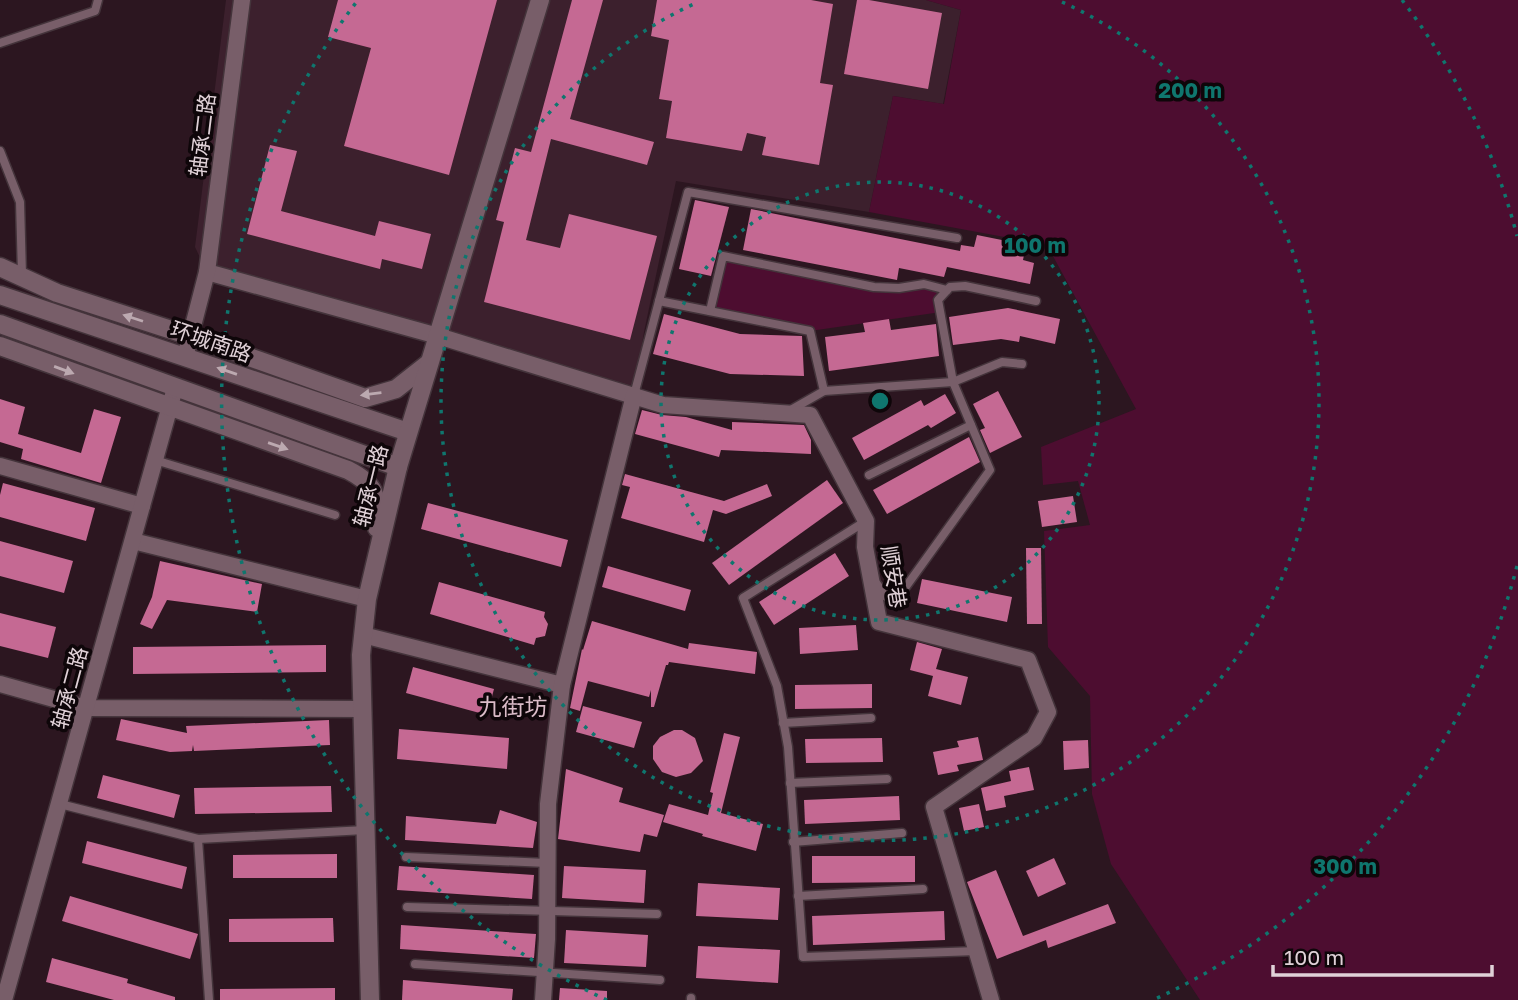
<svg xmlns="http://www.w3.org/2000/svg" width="1518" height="1000" font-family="'Golos Text','Noto Sans SC',sans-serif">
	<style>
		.built { fill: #3c202d }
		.green { fill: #4d0d30 }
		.building { fill: #c56993 }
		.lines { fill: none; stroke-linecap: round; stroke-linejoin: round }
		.service-casing { stroke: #44343b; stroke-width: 11 }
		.minor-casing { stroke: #44343b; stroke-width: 19 }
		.tertiary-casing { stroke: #44343b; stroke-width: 21 }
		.service { stroke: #785e69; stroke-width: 8 }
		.minor { stroke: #785e69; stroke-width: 16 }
		.tertiary { stroke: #785e69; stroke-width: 18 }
		.oneway { fill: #bca9b0 }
		.ring { fill: none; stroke: #0f766e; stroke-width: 3.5; stroke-dasharray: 3.5 7 }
		.labels { text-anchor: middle; stroke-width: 7; stroke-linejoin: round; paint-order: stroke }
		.street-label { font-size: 21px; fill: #e0d1d7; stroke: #0e0609 }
		.neighbourhood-label { font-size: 23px; fill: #dbbcc8; stroke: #0e0609 }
		.centre { fill: #0f766e; stroke: #0e0609; stroke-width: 3.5 }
		.ring-label { font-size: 21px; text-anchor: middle; font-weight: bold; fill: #0f766e; stroke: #0e0609; stroke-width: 7; stroke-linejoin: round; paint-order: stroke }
	</style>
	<rect width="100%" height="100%" fill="#2c1620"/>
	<path class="built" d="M226,0H926L961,10L943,104L893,96L869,212L676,181L644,332L634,395L207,272L195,247Z"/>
	<g class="green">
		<path d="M926,0H1518V1000H1200L1111,864L1092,794L1090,696L1048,647L1044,531L1090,525L1078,481L1043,485L1041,447L1136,409L1047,245L869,212L893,96L944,104L961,10Z"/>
		<path d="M723,256L874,287L924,284L947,290L938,300L941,312L810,331L710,311Z"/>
	</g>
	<g class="building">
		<path d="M338,0H497L449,175L344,146L371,48L328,37Z"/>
		<path d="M572,0H603L570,119L654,142L647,165L551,139L526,240L560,248L569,214L657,236L630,340L484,302L504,222L496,220L515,148L531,152Z"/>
		<path d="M657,0H811L833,4L820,83L833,85L819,165L762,155L766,137L747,133L742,151L666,138L672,101L659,99L669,40L651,36Z"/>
		<path d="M857,0H869L942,13L928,89L844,74Z"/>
		<path d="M270,145L297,151L281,211L375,236L379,221L431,234L422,269L382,259L380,269L247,234Z"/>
		<path d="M695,200L729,207L711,276L679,269Z"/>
		<path d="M751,209L960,251L961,245L974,247L977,235L1026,245L1023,260L1034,263L1030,284L947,267L944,277L899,268L897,280L743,250Z"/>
		<path d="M1008,308L1060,319L1055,344L1020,336L1019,342L1001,339L953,345L949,317Z"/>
		<path d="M664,314L740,334L802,336L804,376L730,374L653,354Z"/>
		<path d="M889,319L891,330L936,324L939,356L829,371L825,337L865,332L863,323Z"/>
		<path d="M998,391L1022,437L990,453L980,430L985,428L973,404Z"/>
		<path d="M945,394L956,413L931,428L928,425L864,460L852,438L921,400L924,406Z"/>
		<path d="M0,399L25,407L18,434L81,453L94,409L121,417L101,483L21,459L23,449L0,442Z"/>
		<path d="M642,410L662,415L686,417L732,430V422L804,425L811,440V454L721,450L719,457L635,434Z"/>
		<path d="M969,437L980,462L887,514L873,490Z"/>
		<path d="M625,474L724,501L767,484L772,496L726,514L713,510L704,542L621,518L630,487L622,485Z"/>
		<path d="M827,480L843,503L729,585L712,563Z"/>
		<path d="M3,483L95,508L86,541L0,517V495Z"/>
		<path d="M1073,496L1077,522L1042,527L1038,501Z"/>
		<path d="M428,503L568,540L561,567L421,529Z"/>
		<path d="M0,541L73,561L64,593L0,576Z"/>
		<path d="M1026,548H1041L1042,624H1027Z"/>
		<path d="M835,553L849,576L774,625L759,602Z"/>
		<path d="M160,561L262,584L257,612L167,600L152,629L140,624L152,597Z"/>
		<path d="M608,566L691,590L685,611L602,587Z"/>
		<path d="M922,579L1012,597L1007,622L917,603Z"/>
		<path d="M439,582L545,612L544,617L548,624L545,636L536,638L534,645L430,614Z"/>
		<path d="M0,613L56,627L48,658L0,646Z"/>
		<path d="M592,621L688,649L689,643L757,652L755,674L669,662L668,665H666L654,707H651V690L649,697L588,681L580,711L570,708L582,649L583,650Z"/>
		<path d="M856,625L858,650L800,654L799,628Z"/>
		<path d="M917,642L942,649L936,669L968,677L961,705L928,696L933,676L910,670Z"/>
		<path d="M326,645V672L133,674V647Z"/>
		<path d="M413,667L494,689L487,715L406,693Z"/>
		<path d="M872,684V708L795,709V685Z"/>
		<path d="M583,706L642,722L634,748L576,732Z"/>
		<path d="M121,719L187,733L186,726L329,720L330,745L194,751L193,745L192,751L170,752L116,740Z"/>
		<path d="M399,729L509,738L507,769L397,759Z"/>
		<path d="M674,730H682L695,738L703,761L691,773L676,777L662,772L653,759V746L660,737Z"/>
		<path d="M724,733L740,737L721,813L763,824L756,851L702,836L703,834L663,822L669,804L708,815L713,793L710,792Z"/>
		<path d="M978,737L983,760L957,765L959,771L938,775L933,752L959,747L957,741Z"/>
		<path d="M882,738L883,762L806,763L805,739Z"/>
		<path d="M1088,740L1089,768L1064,770L1063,741Z"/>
		<path d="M1029,767L1034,790L1004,796L1006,807L986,811L981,788L1011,781L1009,771Z"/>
		<path d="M566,769L623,788L619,802L664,815L657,837L644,834L640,852L558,839Z"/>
		<path d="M103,775L180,795L174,818L97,798Z"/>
		<path d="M331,786L332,812L195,814L194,788Z"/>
		<path d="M899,796L900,820L805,824L804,800Z"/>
		<path d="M979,804L984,827L964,831L959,808Z"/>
		<path d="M500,810L537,822L533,848L405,840L406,816L496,824Z"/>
		<path d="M87,841L187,867L182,889L82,863Z"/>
		<path d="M337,854V878H233V855Z"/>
		<path d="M812,856H915V882L812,883Z"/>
		<path d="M1054,858L1066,884L1038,897L1026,871Z"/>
		<path d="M399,866L534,875L532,899L397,890Z"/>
		<path d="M564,866L646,870L644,903L562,898Z"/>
		<path d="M996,870L1023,936L1108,904L1116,923L1048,948L1046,940L997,959L967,882Z"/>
		<path d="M698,883L780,888L778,920L696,916Z"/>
		<path d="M70,896L198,934L190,959L62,921Z"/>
		<path d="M944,911L945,940L813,945L812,916Z"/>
		<path d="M333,918L334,942H229V919Z"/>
		<path d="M401,925L536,934L534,958L400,949Z"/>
		<path d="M566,930L648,935L646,967L564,963Z"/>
		<path d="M698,946L780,950L778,983L696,978Z"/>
		<path d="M52,958L128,979L127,983L175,997V1000H114L46,982Z"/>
		<path d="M403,980L513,989L512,1000H402Z"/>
		<path d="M335,988V1000H220V989Z"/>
		<path d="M560,988L607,991V1000H559Z"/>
	</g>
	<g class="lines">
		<defs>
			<g id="service">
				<path d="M0,43L95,11L98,0"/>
				<path d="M0,151L20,202L22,275"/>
				<path d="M659,301L810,331L824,391L789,411"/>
				<path d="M710,311L723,256L874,287L899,288L924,284L947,290"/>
				<path d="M824,391L953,382L1002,362L1022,364"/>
				<path d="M634,395L688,192L957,238"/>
				<path d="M155,460L335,515"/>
				<path d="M869,475L971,425"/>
				<path d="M866,521L743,598L777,686L788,747L803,957L977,951"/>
				<path d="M877,584L886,597L898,594L905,588L990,470L953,382L938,300L950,287L965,286L1036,301"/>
				<path d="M783,723L871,718"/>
				<path d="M790,783L887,779"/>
				<path d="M60,804L198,839L209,1000"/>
				<path d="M198,839L365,830"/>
				<path d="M793,842L902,833"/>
				<path d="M406,857L547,863"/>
				<path d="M798,896L923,889"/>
				<path d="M407,907L657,914"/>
				<path d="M415,964L660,980"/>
				<path d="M691,998V1000"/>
			</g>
			<g id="minor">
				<path d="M207,272L438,336L663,405L810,415L866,521L865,547L879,622L1028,660L1048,712L1034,738L934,807L991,1000"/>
				<path d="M185,357L207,272L242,0"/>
				<path d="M0,466L142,506"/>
				<path d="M133,541L367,599"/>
				<path d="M363,635L562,685"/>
				<path d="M0,684L86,708L361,709"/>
				<path d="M4,1000L175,388"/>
				<path d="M543,1000L547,939L548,804L562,685L634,395"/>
			</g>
			<g id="tertiary">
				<path d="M0,267L57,293L190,336L365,398L396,389L429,363"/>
				<path d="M0,295L408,432"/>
				<path d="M0,324L398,467"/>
				<path d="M0,346L348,470C379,486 376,497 377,528"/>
				<path d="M370,1000L361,655L367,599L398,467L540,0"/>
			</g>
		</defs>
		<use href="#service" class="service-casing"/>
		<use href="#minor" class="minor-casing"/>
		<use href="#tertiary" class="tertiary-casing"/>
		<use href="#service" class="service"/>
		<use href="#minor" class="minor"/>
		<use href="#tertiary" class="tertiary"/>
	</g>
	<defs><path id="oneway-solid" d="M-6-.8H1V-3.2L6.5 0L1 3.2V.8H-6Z" transform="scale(1.75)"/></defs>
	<g class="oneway">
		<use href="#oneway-solid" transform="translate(133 318) rotate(-162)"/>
		<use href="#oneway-solid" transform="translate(64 370) rotate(20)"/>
		<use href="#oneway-solid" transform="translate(227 371) rotate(-161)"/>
		<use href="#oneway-solid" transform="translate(371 394) rotate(173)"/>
		<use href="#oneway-solid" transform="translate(278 446) rotate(19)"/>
	</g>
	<g class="ring">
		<circle cx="880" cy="401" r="219"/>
		<path d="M1062 2A439 439 0 1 1 698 2"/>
		<path d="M1517 566A658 658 0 0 1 1153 1000M607 1000A658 658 0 0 1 358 0M1402 0A658 658 0 0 1 1517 236"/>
	</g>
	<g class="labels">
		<g class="street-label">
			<text transform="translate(203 135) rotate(-83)" y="7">轴承二路</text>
			<text transform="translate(211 342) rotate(19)" y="7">环城南路</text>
			<text transform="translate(371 486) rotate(-76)" y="7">轴承一路</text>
			<text transform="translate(893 577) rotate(81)" y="7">顺安巷</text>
			<text transform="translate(70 688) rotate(-75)" y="7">轴承二路</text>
		</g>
		<g class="neighbourhood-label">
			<text x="513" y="715">九街坊</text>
		</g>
	</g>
	<circle cx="880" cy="401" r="10" class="centre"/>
	<g class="ring-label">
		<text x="1190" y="98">200 m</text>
		<text x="1035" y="253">100 m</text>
		<text x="1345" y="874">300 m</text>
	</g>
	<path d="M1273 965v10h219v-10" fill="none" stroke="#e0d1d7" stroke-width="3.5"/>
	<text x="1284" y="965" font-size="21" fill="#e0d1d7" stroke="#0e0609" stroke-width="5" paint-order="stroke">100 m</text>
</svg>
